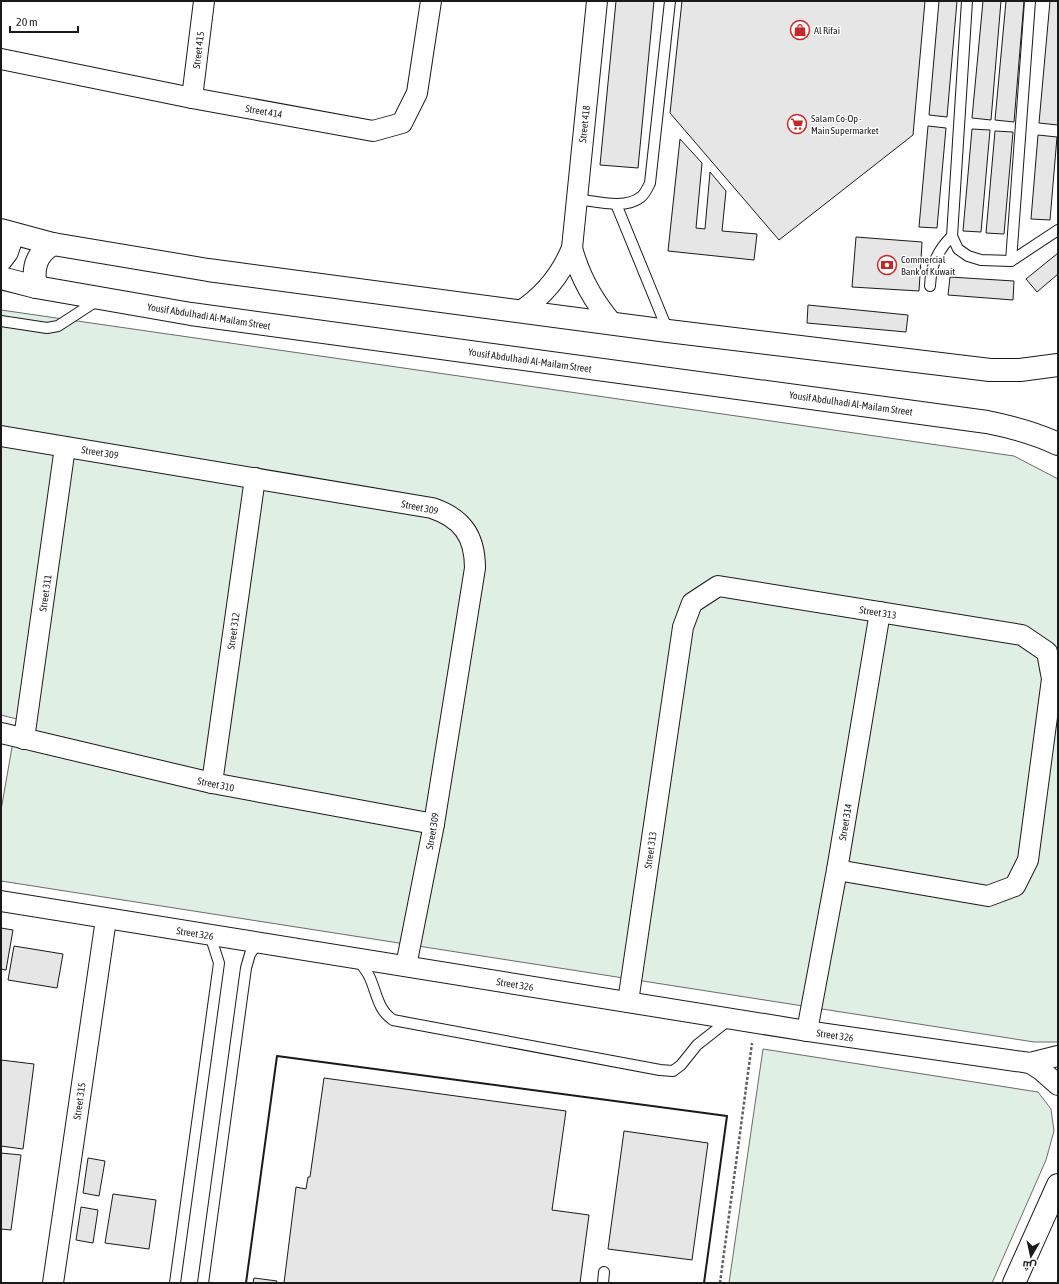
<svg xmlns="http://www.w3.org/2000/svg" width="1059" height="1284" font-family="'Asap Condensed',Cairo,sans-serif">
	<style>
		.green { fill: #e0efe3; stroke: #6a6a6a }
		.building { fill: #e6e6e6; stroke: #1a1a1a }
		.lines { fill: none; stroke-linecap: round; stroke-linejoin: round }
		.service-casing { stroke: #1a1a1a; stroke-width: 12 }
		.minor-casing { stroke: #1a1a1a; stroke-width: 22 }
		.tertiary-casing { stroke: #1a1a1a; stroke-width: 24 }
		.path { stroke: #5f5f5f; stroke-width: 2.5; stroke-dasharray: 3 2; stroke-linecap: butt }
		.service { stroke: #fff; stroke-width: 10 }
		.minor { stroke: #fff; stroke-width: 20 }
		.tertiary { stroke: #fff; stroke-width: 22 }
		.wall { stroke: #1a1a1a; stroke-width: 2 }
		.labels { text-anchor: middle; stroke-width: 3; stroke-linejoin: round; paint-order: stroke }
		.poi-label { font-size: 10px; fill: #1a1a1a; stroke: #fff; text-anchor: start }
		.street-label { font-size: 10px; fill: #1a1a1a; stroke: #fff }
	</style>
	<rect width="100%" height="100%" fill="#fff"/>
	<g class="green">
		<path d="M1,310L1014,456L1058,479V1042H1034L1,881V810L17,719L1,715Z"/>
		<path d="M763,1049L1038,1092L1051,1109L1054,1131L1046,1160L992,1283H729Z"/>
	</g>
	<g class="building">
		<path d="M616,1H654L638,168L600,165Z"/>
		<path d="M682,1H925L913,135L779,240L670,113Z"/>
		<path d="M939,1H957L947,117L929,115Z"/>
		<path d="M983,1H1001L991,120L972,118Z"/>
		<path d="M1006,1H1024L1014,122L995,120Z"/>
		<path d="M1050,1H1058V125L1039,123Z"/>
		<path d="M928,126L946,128L937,228L919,227Z"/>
		<path d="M972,129L990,130L981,232L963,231Z"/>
		<path d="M995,131L1013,132L1004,234L986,233Z"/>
		<path d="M1038,135L1057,137L1050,220L1031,219Z"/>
		<path d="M680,139L702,163L696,228L705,229L710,172L726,191L722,231L757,234L754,260L668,251Z"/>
		<path d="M856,237L922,242L919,291L852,287Z"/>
		<path d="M1058,253V274L1037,292L1026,279Z"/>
		<path d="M950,277L1014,281L1013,300L948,295Z"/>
		<path d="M808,305L908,315L906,332L807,323Z"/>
		<path d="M1,928L13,930L6,970L1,969Z"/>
		<path d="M14,946L63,954L57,988L8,980Z"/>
		<path d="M1,1060L34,1064L23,1149L1,1146Z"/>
		<path d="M324,1078L566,1111L552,1210L589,1215L580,1283H284L296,1187L306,1189L308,1177H310Z"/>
		<path d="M624,1131L708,1143L692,1260L608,1249Z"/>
		<path d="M1,1153L21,1155L11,1230L1,1229Z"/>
		<path d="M88,1158L105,1161L99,1196L83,1193Z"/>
		<path d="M113,1194L156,1200L149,1249L105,1243Z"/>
		<path d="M81,1207L98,1210L93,1243L76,1240Z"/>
		<path d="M254,1278L277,1281L276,1283H253Z"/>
	</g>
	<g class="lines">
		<defs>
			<g id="service">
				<path d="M967,1L952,236L958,249L968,256L981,260L1011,261L1058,230"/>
				<path d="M576,199C595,201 625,210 641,197C645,194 648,187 650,183L670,1"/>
				<path d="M616,204L668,331"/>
				<path d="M1011,261L1030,1"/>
				<path d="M930,286C931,265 937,251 952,236"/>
				<path d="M1,321L47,328L58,326L98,300"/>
				<path d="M357,959C362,965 367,971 370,978C377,994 378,1010 393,1020L660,1070L673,1071L681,1065L697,1045L730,1019"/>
				<path d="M175,1283L219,963L210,935"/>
				<path d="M203,1283L246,968L250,954L258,943"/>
				<path d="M603,1283L604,1272"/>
			</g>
			<g id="minor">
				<path d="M1,59L192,98L373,131L402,123L417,93L431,1"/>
				<path d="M192,98L204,1"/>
				<path d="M572,248C580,278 593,301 613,324"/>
				<path d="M519,312C544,296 561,275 572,248L597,1"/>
				<path d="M1,436L432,508C462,518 475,536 475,568L434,824L406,966"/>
				<path d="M1,733L212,783L434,824"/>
				<path d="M24,739L65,447"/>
				<path d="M212,783L255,478"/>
				<path d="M1,901L807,1031L1030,1063L1058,1056"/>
				<path d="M628,1002L683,627L692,603L718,586L1022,635L1047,652L1052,679L1028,860L1015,886L988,896L837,870"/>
				<path d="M807,1031L837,870L880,612"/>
				<path d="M1030,1063L1041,1070L1058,1085"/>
				<path d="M53,1283L106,919"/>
			</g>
			<g id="tertiary">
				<path d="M1,230L53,244L208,270L668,331L990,370H1020L1058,365"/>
				<path d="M1,260L7,252L13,234"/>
				<path d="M1,278L36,287L191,314L987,422C1012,427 1035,433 1058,444"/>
				<path d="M36,287C32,268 36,254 53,244"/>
				<path d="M1014,1283L1058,1185"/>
			</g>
		</defs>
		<use href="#service" class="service-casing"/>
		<use href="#minor" class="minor-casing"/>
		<use href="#tertiary" class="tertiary-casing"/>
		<path class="path" d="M720,1283L752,1043"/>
		<use href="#service" class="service"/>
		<use href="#minor" class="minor"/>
		<use href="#tertiary" class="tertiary"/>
		<path class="wall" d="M246,1283L277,1056L727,1116L704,1283"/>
	</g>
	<defs>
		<symbol id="shop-ring" viewBox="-11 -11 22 22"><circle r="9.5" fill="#fff" stroke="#c62828" stroke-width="1.5"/><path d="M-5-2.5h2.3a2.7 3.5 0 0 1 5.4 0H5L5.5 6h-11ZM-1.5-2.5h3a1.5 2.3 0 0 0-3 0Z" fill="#c62828"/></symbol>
		<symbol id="supermarket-ring" viewBox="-11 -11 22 22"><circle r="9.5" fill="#fff" stroke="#c62828" stroke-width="1.5"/><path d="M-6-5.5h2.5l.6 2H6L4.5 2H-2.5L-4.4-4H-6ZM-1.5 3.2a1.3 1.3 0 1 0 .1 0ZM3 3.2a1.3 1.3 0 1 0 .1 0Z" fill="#c62828"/></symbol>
		<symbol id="bank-ring" viewBox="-11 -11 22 22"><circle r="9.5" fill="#fff" stroke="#c62828" stroke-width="1.5"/><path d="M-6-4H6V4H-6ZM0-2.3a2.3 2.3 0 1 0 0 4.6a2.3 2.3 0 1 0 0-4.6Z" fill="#c62828"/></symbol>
	</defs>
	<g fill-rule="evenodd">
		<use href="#shop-ring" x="789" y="19" width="22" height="22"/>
		<use href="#supermarket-ring" x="786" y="113" width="22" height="22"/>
		<use href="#bank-ring" x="876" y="254" width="22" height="22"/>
	</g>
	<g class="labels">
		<g class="poi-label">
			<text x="814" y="34">Al Rifai</text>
			<text x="811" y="122">Salam Co-Op -<tspan x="811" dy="12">Main Supermarket</tspan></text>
			<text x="901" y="263">Commercial<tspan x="901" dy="12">Bank of Kuwait</tspan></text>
		</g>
		<g class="street-label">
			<text transform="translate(198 50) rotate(-83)" y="4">Street 415</text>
			<text transform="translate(264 111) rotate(10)" y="4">Street 414</text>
			<text transform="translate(584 124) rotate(-84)" y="4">Street 418</text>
			<text transform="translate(209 316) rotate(9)" y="4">Yousif Abdulhadi Al-Mailam Street</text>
			<text transform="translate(530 360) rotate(8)" y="4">Yousif Abdulhadi Al-Mailam Street</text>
			<text transform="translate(851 403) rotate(8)" y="4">Yousif Abdulhadi Al-Mailam Street</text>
			<text transform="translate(100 452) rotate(9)" y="4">Street 309</text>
			<text transform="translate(420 507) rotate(12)" y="4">Street 309</text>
			<text transform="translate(45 593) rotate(-82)" y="4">Street 311</text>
			<text transform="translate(878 612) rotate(9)" y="4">Street 313</text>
			<text transform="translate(233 631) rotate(-82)" y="4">Street 312</text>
			<text transform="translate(216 784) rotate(12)" y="4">Street 310</text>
			<text transform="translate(845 822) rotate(-80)" y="4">Street 314</text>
			<text transform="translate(432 831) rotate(-80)" y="4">Street 309</text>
			<text transform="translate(650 850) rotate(-82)" y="4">Street 313</text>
			<text transform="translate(195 933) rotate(9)" y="4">Street 326</text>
			<text transform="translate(515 984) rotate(9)" y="4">Street 326</text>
			<text transform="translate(835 1035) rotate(8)" y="4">Street 326</text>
			<text transform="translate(79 1101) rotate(-82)" y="4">Street 315</text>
		</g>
	</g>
	<rect width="1059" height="1284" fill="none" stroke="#1a1a1a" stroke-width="4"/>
	<g transform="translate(1031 1256) rotate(189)" stroke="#ffffff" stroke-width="3" paint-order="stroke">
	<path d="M0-3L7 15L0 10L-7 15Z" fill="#1a1a1a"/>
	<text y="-6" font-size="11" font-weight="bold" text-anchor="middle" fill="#1a1a1a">ش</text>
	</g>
	<path d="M10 26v6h68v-6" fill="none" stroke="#1a1a1a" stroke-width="2"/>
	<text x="16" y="26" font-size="12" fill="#1a1a1a" stroke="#ffffff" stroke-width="3" paint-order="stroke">20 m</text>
</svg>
